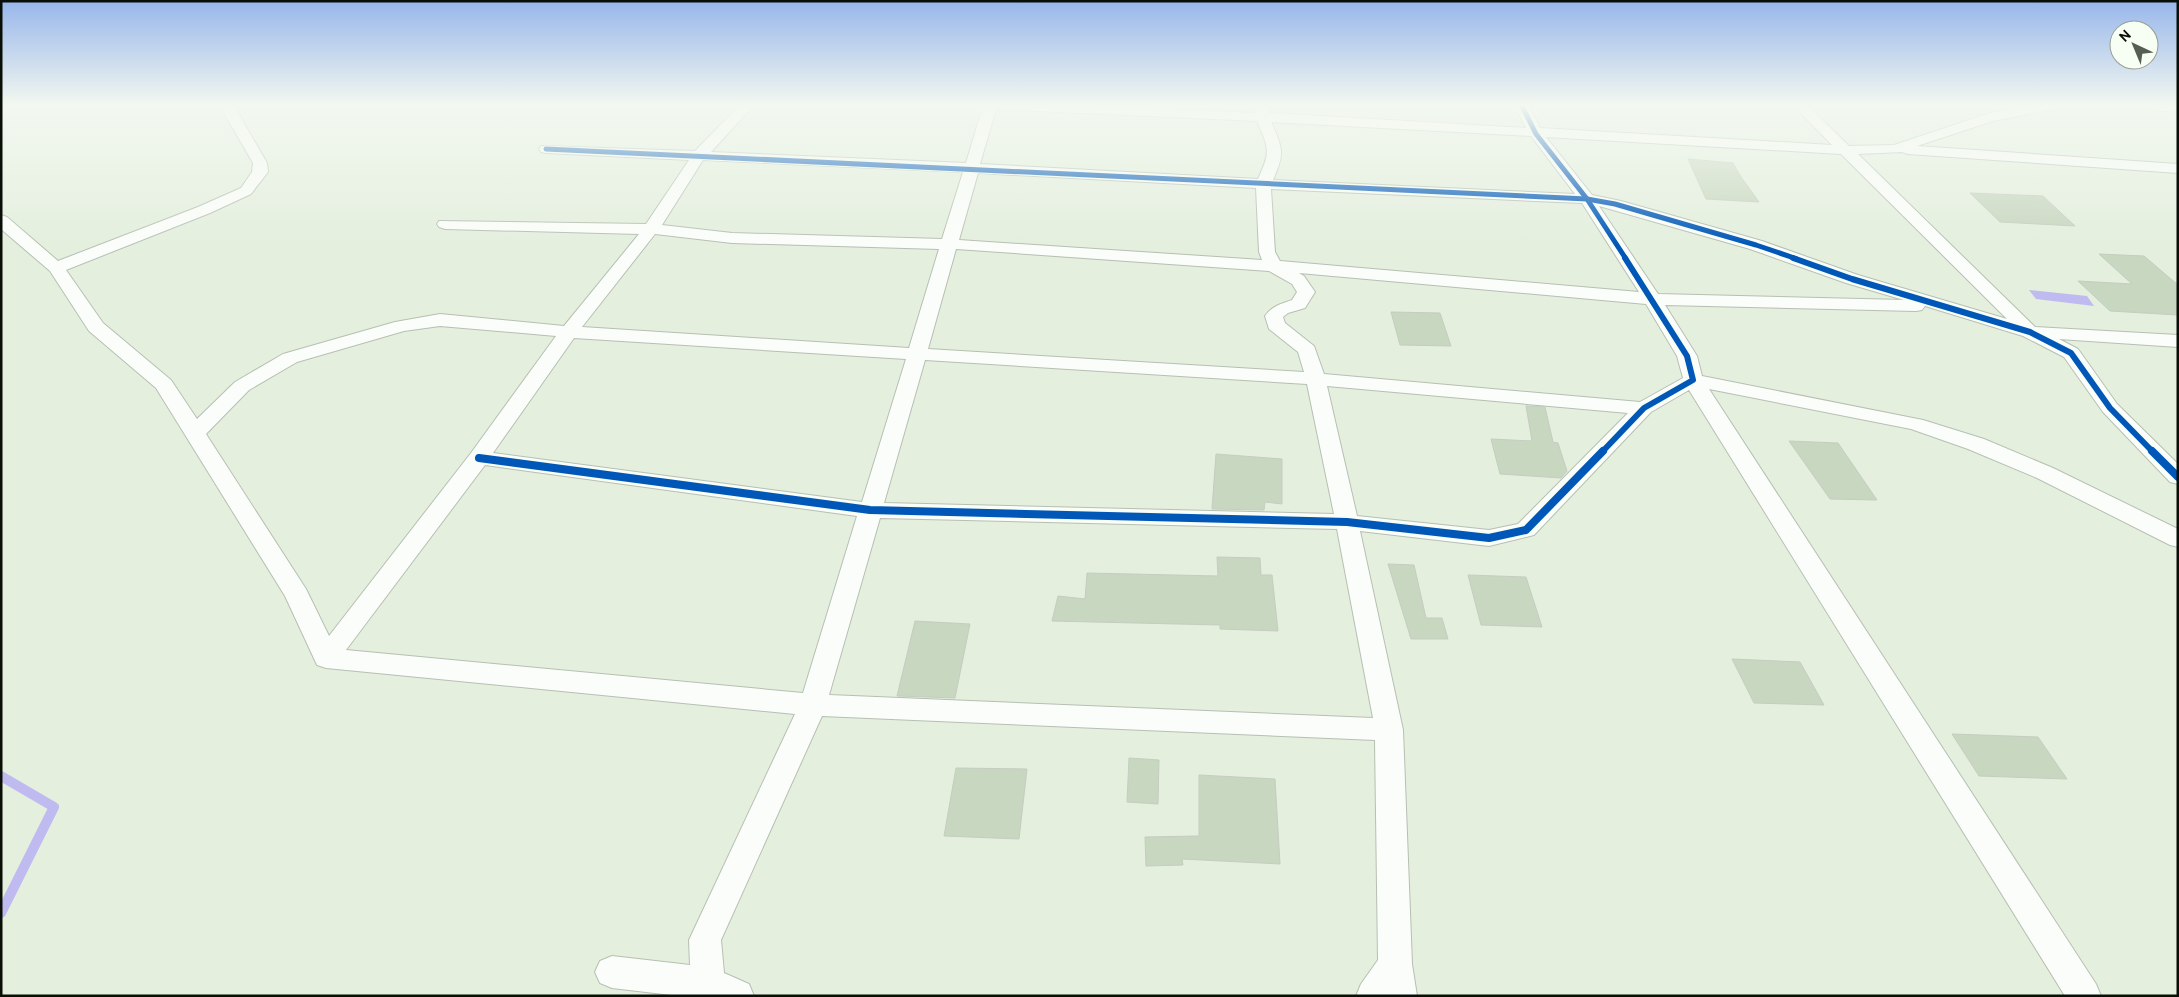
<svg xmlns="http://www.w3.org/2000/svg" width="2179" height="997" font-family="Overpass,sans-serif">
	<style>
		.water { fill: #bfbaf0 }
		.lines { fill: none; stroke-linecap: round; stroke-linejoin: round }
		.stream { stroke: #bfbaf0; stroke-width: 10 }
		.building { fill: #c8d7c0; stroke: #c5cdc0 }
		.minor-casing { stroke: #b7bfb3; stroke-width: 2 }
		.minor { fill: #fbfdfa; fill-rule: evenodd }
		.cycleway-far2-casing { stroke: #f7fef3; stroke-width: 7 }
		.cycleway-far1-casing { stroke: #f7fef3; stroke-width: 9 }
		.cycleway-casing { stroke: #f7fef3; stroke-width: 11 }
		.cycleway-far2 { stroke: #0057b8; stroke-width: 5 }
		.cycleway-far1 { stroke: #0057b8; stroke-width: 6 }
		.cycleway { stroke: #0057b8; stroke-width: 8 }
	</style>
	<rect width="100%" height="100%" fill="#e4efde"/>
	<path class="water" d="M2029,290L2087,296L2094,306L2036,299Z"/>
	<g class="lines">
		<path class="stream" d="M1,776L54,807L1,913"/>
	</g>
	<g class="building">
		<path d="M1688,159L1733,163L1741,177L1759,202L1706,199Z"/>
		<path d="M1970,193L2043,196L2075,226L2000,222Z"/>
		<path d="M2099,254L2144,256L2178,285V315L2110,311L2078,281L2132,284Z"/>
		<path d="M1391,312L1440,313L1451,346L1400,345Z"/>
		<path d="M1526,406L1545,407L1553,442L1558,443L1567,471L1561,478L1500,474L1491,439L1532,441Z"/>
		<path d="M1789,441L1838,443L1877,500L1830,499Z"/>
		<path d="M1216,454L1282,459V504L1265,502L1264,510L1212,509Z"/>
		<path d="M1217,557L1260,558L1261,575H1272L1278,631L1220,629V625L1052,621L1058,596L1085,599L1087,573L1218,576Z"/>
		<path d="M1388,564L1414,565L1426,618H1442L1448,639H1411Z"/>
		<path d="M1468,575L1526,577L1542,627L1481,625Z"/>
		<path d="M915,621L970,624L955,698L897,696Z"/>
		<path d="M1732,659L1800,662L1824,705L1754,703Z"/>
		<path d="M1952,734L2038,737L2067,779L1979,776Z"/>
		<path d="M1129,758L1159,760L1158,804L1127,802Z"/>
		<path d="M956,768L1027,769L1019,839L944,836Z"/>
		<path d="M1199,775L1275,779L1280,864L1182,859L1183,865L1146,866L1145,837L1199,836Z"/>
	</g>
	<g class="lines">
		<defs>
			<g id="minor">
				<path d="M220,106H234L267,163L268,172L251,194L210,213L66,270L103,323L171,380L197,419L235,382L283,354L395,322L440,314L564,326L639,234L445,229L439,227L437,224L439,221L646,224L689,160L546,153L541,152L539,149L541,146L695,151L739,106H753L711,152L966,163L983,106H1091L1255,113L1254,106H1268L1269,113L1526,128L1515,106H1529L1540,128L1832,145L1794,106H1808L1849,146L1894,145L1990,113L2029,106H2057L2055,109L2050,110L1993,121L1917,146L2178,164V173L1908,154L1902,152L1858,154L2035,327L2178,335V347L2059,339L2078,349L2117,404L2178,464V484L2170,482L2103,412L2064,357L2023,336L1925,306L1922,310L1916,311L1665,305L1697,356L1702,376L1923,420L1984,439L2053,468L2178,529V547L2170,545L2037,478L1968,449L1911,429L1709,389L2096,984L2101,996H2065L1689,390L1651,412L1534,535L1489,546L1360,531L1403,730L1412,964L1417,996H1356L1361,984L1378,960L1375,740L822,716L721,940L724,973L749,984L754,996H680L612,988L600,983L595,972L600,961L612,956L690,965L689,940L795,714L326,668L317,665L285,596L156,388L89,331L50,271L1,229V215L7,217L58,261L198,207L241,188L252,172L253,163ZM996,109L1257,121C1269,149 1271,151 1258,179L980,164ZM1271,122L1531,136L1575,194L1273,180C1285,153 1283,149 1271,122ZM1546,137L1841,154L2007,319L1858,275L1762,241L1621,201L1592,195ZM703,160L963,172L942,239L732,233L662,225ZM978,173L1256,188L1259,252L1262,260L959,240ZM1271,189L1582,203L1639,292L1280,261L1275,252ZM1599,206L1750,249L1846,283L1904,300L1658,294ZM655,234L732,243L939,249L909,348L582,327ZM956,249L1269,271L1292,284L1297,292L1292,300C1281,304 1272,306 1265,316L1269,329L1298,352L1304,372L928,349ZM1299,273L1646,304L1677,356L1683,378L1640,402L1324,374L1314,346L1285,323L1283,317L1288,313L1305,308L1315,292L1304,276ZM440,326L556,336L471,453L329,636L306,589L206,434L249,390L297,362L404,331ZM574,338L906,359L862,502L493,453ZM925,360L1307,384L1334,514L884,503ZM1327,386L1628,413L1518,524L1489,530L1357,516ZM485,465L857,516L803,693L346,650ZM880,518L1337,529L1373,718L829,695Z"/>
				<path d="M2145,106H2178V112L2152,110Z"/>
			</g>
		</defs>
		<use href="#minor" class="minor-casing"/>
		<use href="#minor" class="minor"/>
		<defs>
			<g id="cycleway-far2">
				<path d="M1522,106L1536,134L1587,199L1626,259"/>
				<path d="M546,149L1587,199L1615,204L1756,245L1797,259"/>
			</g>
			<g id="cycleway-far1">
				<path d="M1793,258L1852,279L2030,332L2071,353L2110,408L2153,452"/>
				<path d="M1602,452L1644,408L1693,380L1687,356L1625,258"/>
			</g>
			<g id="cycleway">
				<path d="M2152,451L2178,477"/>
				<path d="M479,458L870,510L1347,522L1489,538L1526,530L1603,451"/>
			</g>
		</defs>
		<use href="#cycleway-far2" class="cycleway-far2-casing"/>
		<use href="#cycleway-far1" class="cycleway-far1-casing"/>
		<use href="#cycleway" class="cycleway-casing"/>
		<use href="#cycleway-far2" class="cycleway-far2"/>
		<use href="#cycleway-far1" class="cycleway-far1"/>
		<use href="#cycleway" class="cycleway"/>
	</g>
	<linearGradient id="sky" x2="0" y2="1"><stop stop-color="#97b6eb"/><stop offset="0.43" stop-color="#f3f8f0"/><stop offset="1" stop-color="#f3f8f0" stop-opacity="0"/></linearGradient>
	<rect width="2179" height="245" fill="url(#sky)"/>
	<rect width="2179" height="997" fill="none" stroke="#090f06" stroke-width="5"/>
	<g transform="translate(2134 45) rotate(316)"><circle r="24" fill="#f7fef3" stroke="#989e94"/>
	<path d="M0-4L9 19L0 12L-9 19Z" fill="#565d52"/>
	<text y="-8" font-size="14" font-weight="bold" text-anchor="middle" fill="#090f06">N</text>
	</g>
</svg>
